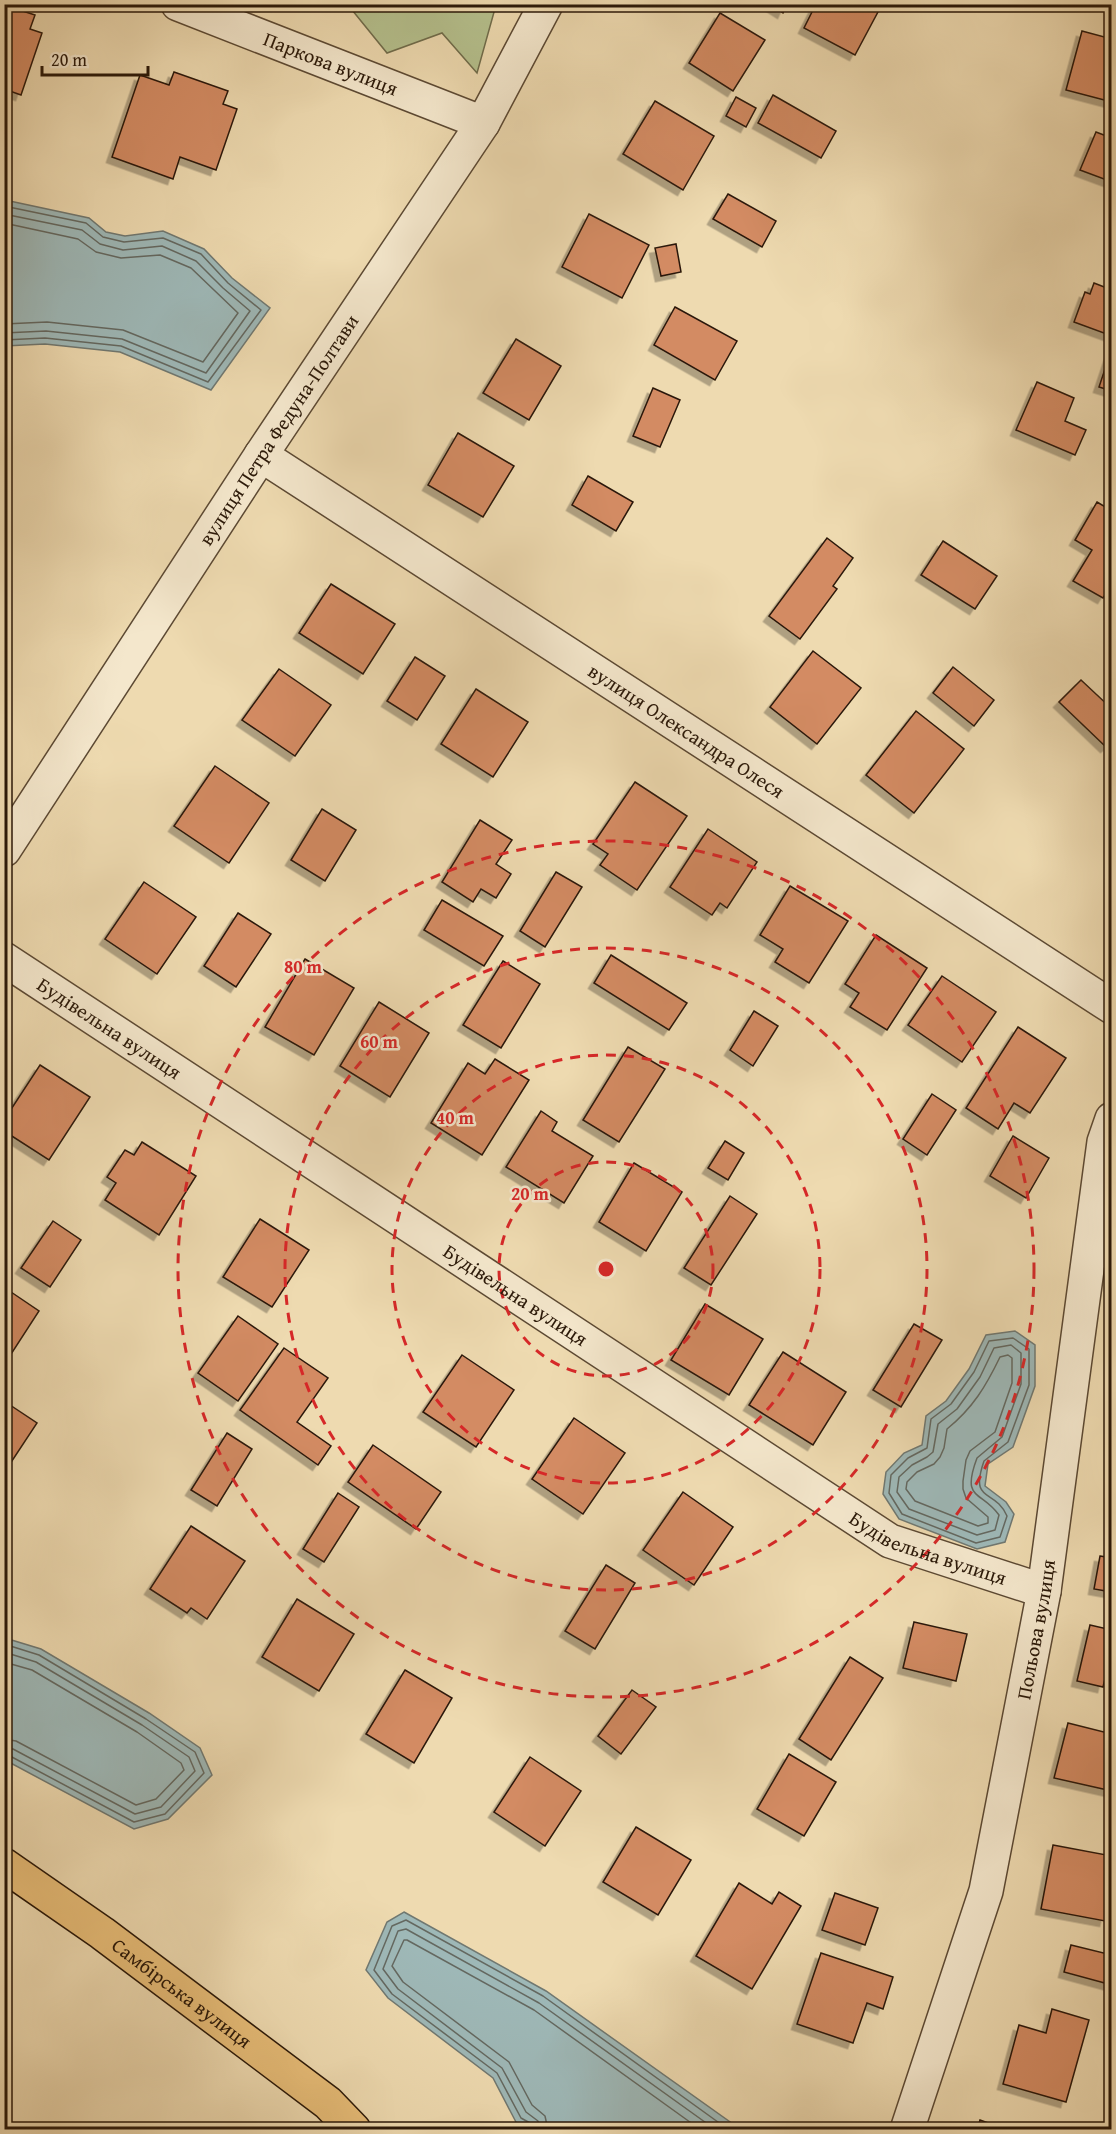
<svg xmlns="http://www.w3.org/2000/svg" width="1116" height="2134" font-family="'Gentium Book Plus',serif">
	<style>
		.green { fill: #b5c08d; stroke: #706c4b; stroke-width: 1.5 }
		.water { fill: #9eb8b7; stroke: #707871; stroke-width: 1.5 }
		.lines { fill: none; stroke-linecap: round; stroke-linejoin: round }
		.shore { stroke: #646860; stroke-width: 1.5 }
		.building { fill: #d38b64; stroke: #2b1909; stroke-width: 1.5; filter: url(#shadow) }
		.minor-casing { stroke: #5c4933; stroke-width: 36 }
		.tertiary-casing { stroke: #5c4933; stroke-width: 36 }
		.primary-casing { stroke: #2b1909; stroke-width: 36 }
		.minor { stroke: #f4e7cc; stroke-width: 33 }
		.tertiary { stroke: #f4e7cc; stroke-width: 33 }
		.primary { stroke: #e7bd78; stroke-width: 33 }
		.ring { fill: none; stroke: #d62828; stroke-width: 3; stroke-dasharray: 10 8 }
		.labels { text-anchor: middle; stroke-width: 5; stroke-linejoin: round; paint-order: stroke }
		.street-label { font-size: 20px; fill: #2b1909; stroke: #f4e7cc }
		.centre { fill: #d62828; stroke: #f4e7cc; stroke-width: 3 }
		.ring-label { font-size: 18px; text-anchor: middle; font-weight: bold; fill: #d62828; stroke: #f4e7cc; stroke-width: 5; stroke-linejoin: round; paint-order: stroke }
	</style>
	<defs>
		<filter id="shadow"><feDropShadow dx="-5.5" dy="5.5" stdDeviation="0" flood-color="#0004"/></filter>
	</defs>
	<rect width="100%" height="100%" fill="#eedab0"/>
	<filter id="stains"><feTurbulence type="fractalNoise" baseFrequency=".00333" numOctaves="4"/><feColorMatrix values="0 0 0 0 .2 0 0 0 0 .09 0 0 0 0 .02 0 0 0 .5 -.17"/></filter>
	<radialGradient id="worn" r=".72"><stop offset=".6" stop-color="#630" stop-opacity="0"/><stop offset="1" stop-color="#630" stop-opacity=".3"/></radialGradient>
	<path class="green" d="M348,5H496L477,73L442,33L387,53Z"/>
	<g class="water">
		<path d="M5,200L89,218L106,232L125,236L163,231L204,249L232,278L270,308L211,390L120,352L45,344L5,346Z"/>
		<path d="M1015,1331L1035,1345V1386L1013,1447L988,1464L985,1486L1006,1502L1014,1514L1005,1542L977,1549L899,1519L883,1494L886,1472L904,1453L922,1445L926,1416L946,1401L969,1369L986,1335Z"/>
		<path d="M5,1638L41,1649L149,1713L200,1748L212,1775L168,1819L134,1829L5,1760Z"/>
		<path d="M404,1912L546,1991L740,2129L534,2130L517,2124L493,2078L388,1998L366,1970L387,1922Z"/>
	</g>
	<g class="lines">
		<g class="shore">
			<path d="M4,206L86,223L103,237L124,242L163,238L201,254L228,283L261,310L208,382L121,346L45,338L4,340"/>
			<path d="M4,214L82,230L100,244L123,250L162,246L196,261L223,288L250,311L206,373L122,339L46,331L4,333"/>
			<path d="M4,223L78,239L96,252L121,258L160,255L191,268L238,313L203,362L123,330L47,322L4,324"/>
			<path d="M1013,1338L1029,1349V1385L1008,1442L984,1461C969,1504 995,1488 1007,1516L1000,1537L976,1543L902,1514L889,1493L891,1475L908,1458L927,1448L931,1419L951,1404L974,1372L989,1341Z"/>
			<path d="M1011,1345L1021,1353V1384L1002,1437L977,1458C961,1501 981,1490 999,1515L995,1530L977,1535L909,1509L897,1492L899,1477L912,1465L927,1457L933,1452L938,1424L957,1409L980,1377L994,1348Z"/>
			<path d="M1008,1355L1012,1358V1383L995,1432L970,1451L966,1460L963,1481V1489L966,1498L988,1517V1523L978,1526L915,1501L906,1489L907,1482L917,1472L934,1464L940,1457L944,1448L947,1429C973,1408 986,1386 1000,1357Z"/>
			<path d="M4,1644L39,1655L146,1719L195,1752L204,1773L165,1814L134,1822L10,1756L4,1755"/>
			<path d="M4,1652L36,1662L142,1725L189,1757L195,1771L161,1807L135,1814L13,1749L4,1748"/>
			<path d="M4,1662L32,1670L137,1732L181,1763L184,1770L156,1799L136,1805L16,1741L4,1739"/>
			<path d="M532,2130L530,2123L521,2118L497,2073L392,1994L374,1970L392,1926L406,1920L543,1996L729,2130"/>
			<path d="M539,2130L538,2121L526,2112L502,2068L398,1989L383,1969L398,1931L406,1929L539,2003L716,2130"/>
			<path d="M548,2130L545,2116L532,2105L509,2062L403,1982L392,1966L404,1940H407L534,2010L701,2130"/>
		</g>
	</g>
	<g class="building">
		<path d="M769,4H787L783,13Z"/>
		<path d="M816,4H869L879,10L855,55L804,28Z"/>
		<path d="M4,5L35,15L30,29L42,33L21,95L4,89Z"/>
		<path d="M720,13L765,40L733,91L689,63Z"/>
		<path d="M1082,31L1112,39V102L1066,90Z"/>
		<path d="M174,72L228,91L223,104L237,109L216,170L180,157L173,179L112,157L140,75L169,85Z"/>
		<path d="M773,95L836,131L821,158L758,123Z"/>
		<path d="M736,97L756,108L746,127L726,116Z"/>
		<path d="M655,101L714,136L683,190L623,154Z"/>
		<path d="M1112,130V182L1080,170L1096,132L1109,137Z"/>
		<path d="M728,194L776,221L762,247L713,219Z"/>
		<path d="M589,214L649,245L622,298L562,267Z"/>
		<path d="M676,244L681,272L661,276L655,248Z"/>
		<path d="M1094,283L1112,290V336L1074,322L1085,292L1090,294Z"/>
		<path d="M675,307L737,341L715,380L654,345Z"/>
		<path d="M516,339L561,366L529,420L483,393Z"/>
		<path d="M1111,351H1112V391L1099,387Z"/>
		<path d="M1037,382L1074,398L1065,421L1086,430L1075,455L1016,430Z"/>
		<path d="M653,388L680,400L660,447L633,436Z"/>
		<path d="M458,433L514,466L483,517L428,485Z"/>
		<path d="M588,476L633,502L616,531L572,505Z"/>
		<path d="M1097,502L1112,511V584L1103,598L1073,581L1092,550L1075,540Z"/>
		<path d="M827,538L853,558L833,586L837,589L800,639L769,616Z"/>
		<path d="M943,541L997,576L975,609L921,575Z"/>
		<path d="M331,584L395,624L363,674L299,633Z"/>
		<path d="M813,651L861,688L817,744L770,707Z"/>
		<path d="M415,657L445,676L417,720L387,701Z"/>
		<path d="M953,667L994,700L974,726L933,693Z"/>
		<path d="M279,669L331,705L295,756L242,720Z"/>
		<path d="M1081,680L1112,709V742L1106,747L1059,702Z"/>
		<path d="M476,689L528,722L493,777L441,744Z"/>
		<path d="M916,711L964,749L914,813L866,775Z"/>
		<path d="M215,766L269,803L229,863L174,826Z"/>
		<path d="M635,782L687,816L637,890L600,865L608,854L593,844Z"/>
		<path d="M322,809L356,830L325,881L291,860Z"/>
		<path d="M480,820L512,840L496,864L511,874L496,898L481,889L473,902L442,882Z"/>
		<path d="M708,829L757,862L727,908L720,903L712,915L670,887Z"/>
		<path d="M556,872L582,887L545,947L520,931Z"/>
		<path d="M144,882L196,917L157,974L105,939Z"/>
		<path d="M790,886L848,921L809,983L775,962L783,949L760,935Z"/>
		<path d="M442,900L503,936L484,966L424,930Z"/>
		<path d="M238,913L271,934L236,987L204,966Z"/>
		<path d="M876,935L927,968L887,1030L850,1007L859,993L845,984Z"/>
		<path d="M611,955L687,1003L669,1030L594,983Z"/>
		<path d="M305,959L354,988L314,1055L265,1027Z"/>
		<path d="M503,961L540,984L501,1048L463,1025Z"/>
		<path d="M942,976L996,1012L962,1062L908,1025Z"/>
		<path d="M379,1002L429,1033L390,1097L340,1066Z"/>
		<path d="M754,1011L778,1026L753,1066L730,1050Z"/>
		<path d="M1018,1027L1066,1058L1030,1113L1014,1103L998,1129L966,1108Z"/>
		<path d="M628,1047L665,1069L619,1142L583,1120Z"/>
		<path d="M495,1059L529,1080L482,1155L431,1123L468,1063L485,1074Z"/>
		<path d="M40,1065L90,1097L49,1160L4,1131V1120Z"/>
		<path d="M932,1094L956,1110L927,1155L903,1139Z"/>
		<path d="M541,1111L557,1122L552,1131L593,1156L564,1203L506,1167Z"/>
		<path d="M1013,1136L1049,1158L1026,1198L990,1176Z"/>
		<path d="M725,1141L744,1153L728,1180L708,1168Z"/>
		<path d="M142,1142L196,1176L159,1235L105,1200L116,1183L107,1177L125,1150L134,1155Z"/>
		<path d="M634,1163L682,1192L646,1251L599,1222Z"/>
		<path d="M730,1196L757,1214L711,1285L684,1268Z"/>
		<path d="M260,1219L309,1250L272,1307L223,1277Z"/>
		<path d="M53,1221L81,1240L50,1287L21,1268Z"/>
		<path d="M11,1292L39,1311L4,1365V1302Z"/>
		<path d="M705,1304L763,1339L729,1395L671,1360Z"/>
		<path d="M238,1316L278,1344L238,1401L198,1373Z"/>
		<path d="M914,1324L942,1340L901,1407L873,1390Z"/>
		<path d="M284,1348L328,1378L297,1422L331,1446L318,1465L240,1410Z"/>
		<path d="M783,1352L846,1392L813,1445L749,1405Z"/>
		<path d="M462,1355L514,1390L476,1447L423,1412Z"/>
		<path d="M4,1401L37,1423L4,1473Z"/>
		<path d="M574,1418L625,1453L583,1514L532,1479Z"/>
		<path d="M227,1433L252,1449L217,1506L191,1490Z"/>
		<path d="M373,1445L441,1492L416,1529L348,1482Z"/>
		<path d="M683,1492L733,1527L694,1585L643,1550Z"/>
		<path d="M338,1493L359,1507L324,1562L303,1549Z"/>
		<path d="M191,1526L245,1561L207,1619L191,1608L187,1613L150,1589Z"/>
		<path d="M1100,1556L1112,1558V1592L1094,1589Z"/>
		<path d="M606,1565L635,1583L595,1649L565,1631Z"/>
		<path d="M297,1599L354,1634L319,1691L262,1657Z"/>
		<path d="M914,1622L967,1634L956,1681L903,1668Z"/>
		<path d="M1090,1625L1112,1630V1650L1103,1687L1077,1681Z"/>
		<path d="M850,1657L883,1678L831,1760L799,1739Z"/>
		<path d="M405,1670L452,1698L414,1763L366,1734Z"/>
		<path d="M632,1690L656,1707L621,1754L598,1736Z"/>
		<path d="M1068,1723L1112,1734L1110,1761H1112V1791L1054,1778Z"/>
		<path d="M789,1754L836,1782L804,1836L757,1809Z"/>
		<path d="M530,1757L581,1791L545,1846L494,1812Z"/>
		<path d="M636,1827L691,1860L658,1915L603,1882Z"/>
		<path d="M1053,1845L1112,1856V1889L1105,1921L1041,1909Z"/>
		<path d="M739,1883L772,1904L779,1892L801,1906L752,1989L696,1956Z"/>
		<path d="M835,1893L878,1908L865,1945L822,1930Z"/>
		<path d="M1071,1945L1112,1955V1985L1064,1972Z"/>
		<path d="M821,1953L893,1977L883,2009L867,2003L853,2043L797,2024Z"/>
		<path d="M1052,2009L1089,2020L1066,2102L1003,2084L1019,2025L1046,2033Z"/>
		<path d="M980,2120L1007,2130H977Z"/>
	</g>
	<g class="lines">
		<defs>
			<g id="minor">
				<path id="s1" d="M178,4L483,123"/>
				<path id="s2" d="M261,455L1112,1007"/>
				<path id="s3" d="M4,959L890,1541L1044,1591"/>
				<path id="s4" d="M907,2130L986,1891L1044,1591L1104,1142L1112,1119"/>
			</g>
			<g id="tertiary">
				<path id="s5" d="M4,850L261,455L483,123L546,4"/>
			</g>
			<g id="primary">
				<path id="s6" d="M4,1865L102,1933L328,2103L354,2130"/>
			</g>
		</defs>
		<use href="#minor" class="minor-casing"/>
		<use href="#tertiary" class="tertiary-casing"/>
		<use href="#primary" class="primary-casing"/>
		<use href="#minor" class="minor"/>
		<use href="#tertiary" class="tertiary"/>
		<use href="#primary" class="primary"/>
	</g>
	<g class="ring">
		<circle cx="606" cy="1269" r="107"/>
		<circle cx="606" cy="1269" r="214"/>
		<circle cx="606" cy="1269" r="321"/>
		<circle cx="606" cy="1269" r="428"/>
	</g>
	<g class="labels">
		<g class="street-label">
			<text dy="7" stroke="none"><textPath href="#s1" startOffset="164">Паркова вулиця</textPath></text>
			<text dy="7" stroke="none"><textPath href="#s5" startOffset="502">вулиця Петра Федуна-Полтави</textPath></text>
			<text dy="7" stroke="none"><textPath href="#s2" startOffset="507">вулиця Олександра Олеся</textPath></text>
			<text dy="7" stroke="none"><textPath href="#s3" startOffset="126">Будівельна вулиця</textPath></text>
			<text dy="7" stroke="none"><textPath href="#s3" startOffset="612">Будівельна вулиця</textPath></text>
			<text dy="7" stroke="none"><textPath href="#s3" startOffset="1098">Будівельна вулиця</textPath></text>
			<text dy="7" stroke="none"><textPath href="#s4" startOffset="518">Польова вулиця</textPath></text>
			<text dy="7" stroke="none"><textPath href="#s6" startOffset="219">Самбірська вулиця</textPath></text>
		</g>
	</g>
	<circle cx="606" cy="1269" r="9" class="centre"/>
	<g class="ring-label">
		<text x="303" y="973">80 m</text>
		<text x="379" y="1048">60 m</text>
		<text x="455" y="1124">40 m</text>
		<text x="530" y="1200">20 m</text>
	</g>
	<rect width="1116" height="2134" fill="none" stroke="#eedab0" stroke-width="24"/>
	<rect x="6" y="6" width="1104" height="2122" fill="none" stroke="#2b1909" stroke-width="3"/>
	<rect x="12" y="12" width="1092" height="2110" fill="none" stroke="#2b1909" stroke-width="1.5"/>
	<path d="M42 66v9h106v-9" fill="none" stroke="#2b1909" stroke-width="3"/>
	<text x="51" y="66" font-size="18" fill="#2b1909" stroke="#f4e7cc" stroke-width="4.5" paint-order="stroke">20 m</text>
	<rect width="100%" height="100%" filter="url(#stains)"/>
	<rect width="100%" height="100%" fill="url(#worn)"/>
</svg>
